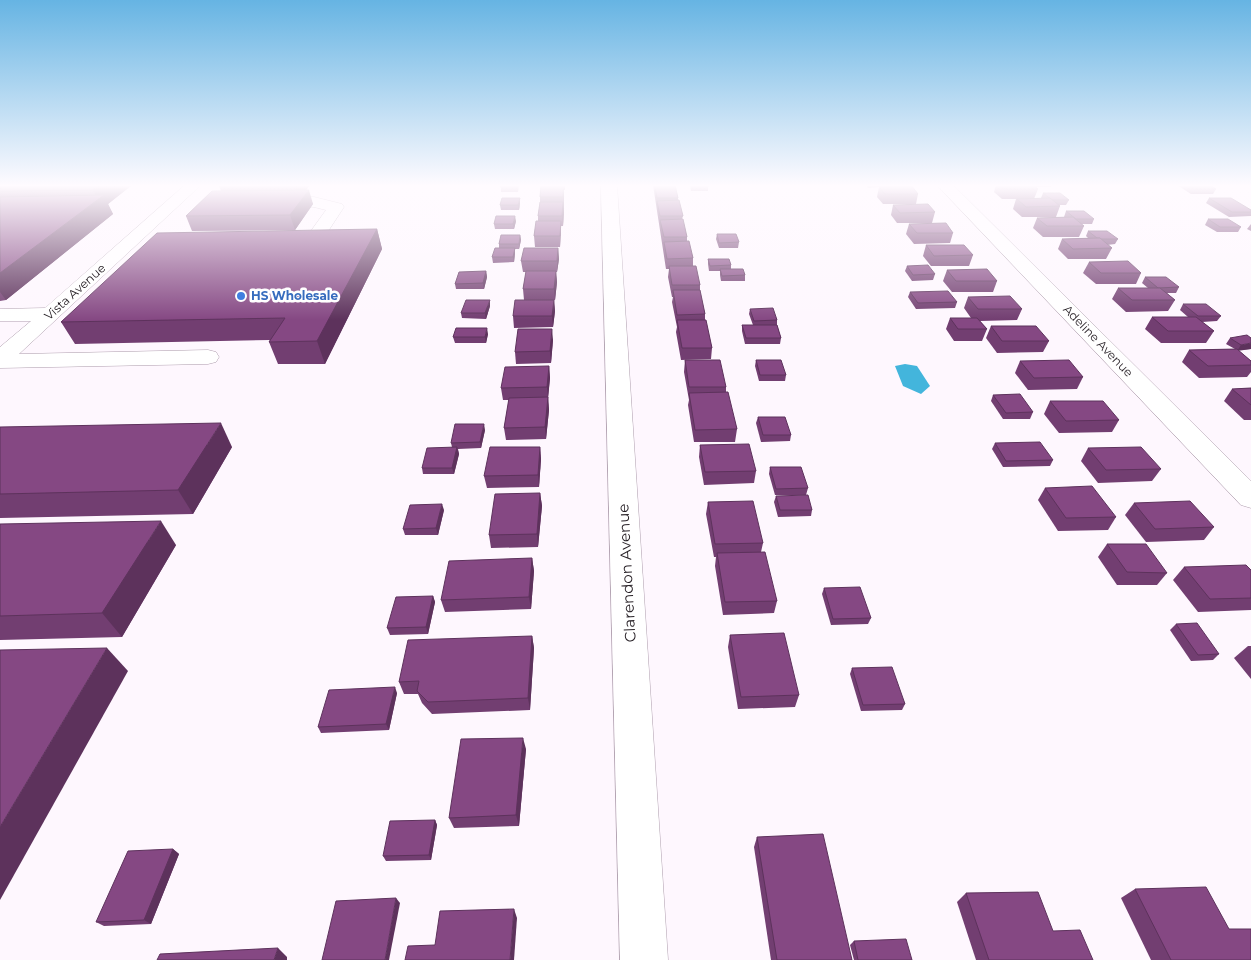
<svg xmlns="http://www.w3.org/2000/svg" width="1251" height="960" font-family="Montserrat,sans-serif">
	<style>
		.water { fill: #43b5dc }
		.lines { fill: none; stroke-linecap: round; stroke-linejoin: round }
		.minor-casing { stroke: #ae9dad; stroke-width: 1 }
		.minor { fill: #fff; fill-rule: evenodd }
		.wall { fill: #723e71 }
		.shaded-wall { fill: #5d325c }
		.building { fill: #854883; stroke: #5d325c }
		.shop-dot { fill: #3f7fe0; stroke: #fff; stroke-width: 2 }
		.labels { text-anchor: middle; stroke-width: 5; stroke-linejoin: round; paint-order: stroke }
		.far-street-label { font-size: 12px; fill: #241d23; stroke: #fff }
		.far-shop-label { font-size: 12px; font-weight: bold; fill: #366cbe; stroke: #fff; text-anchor: start }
		.street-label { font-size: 15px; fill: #241d23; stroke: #fff }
	</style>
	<rect width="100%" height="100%" fill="#fef7fe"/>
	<path class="water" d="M905,364L917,366L930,386L921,394L903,386L895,366Z"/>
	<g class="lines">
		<defs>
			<g id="minor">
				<path d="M185,185H201L19,354L208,350L216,352L219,357L216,362L208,364L0,368V347L31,321H0V309L45,308Z"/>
				<path d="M601,185H617L668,960H620Z"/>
				<path d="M937,185H953L1251,481V508L1241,505Z"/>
				<path d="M276,196L314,197L342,204L344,207L323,239L317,240L311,239L308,235L326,210L314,207L270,204L268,201L270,198Z"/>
			</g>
		</defs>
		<use href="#minor" class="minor-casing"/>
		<use href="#minor" class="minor"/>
	</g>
	<g class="wall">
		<path d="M0,185H132L108,204L113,214L6,300L0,301Z"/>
		<path d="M219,185H310L306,190L313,204L295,230L192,231L186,216L221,191L219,186Z"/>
		<path d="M501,185H519L518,192H501Z"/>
		<path d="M541,185H565V190H564V212L563,226H561L560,247H535L534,236L538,221V216L540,202V197Z"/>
		<path d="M653,185H675L678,198V200L683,216L682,219L687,237V241L693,258V266L700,285V291L705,314V320L712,348L711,359L681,360L676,332L677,327L672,302L673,297H672L668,277L669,269H666Z"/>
		<path d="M690,185H708V191H691Z"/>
		<path d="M866,185H911L918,194L916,204H883L877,197L879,187L868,188Z"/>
		<path d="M996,185H1052L1051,187H1036L1038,189L1034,199H1041V198L1043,193L1069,200L1066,205H1058L1060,206L1056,217H1022L1013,209L1016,199H1002L994,192Z"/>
		<path d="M1177,185H1210L1216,189L1213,194H1191Z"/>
		<path d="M1209,198L1251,210V216L1229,217L1206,203Z"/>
		<path d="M520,203L519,210H501L500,205Z"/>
		<path d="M893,205L935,212L932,223H897L891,215Z"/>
		<path d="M1066,211L1094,219L1092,224H1081L1084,226L1079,237H1043L1033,228L1037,218L1065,217H1064Z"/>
		<path d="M1208,219L1241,227L1238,232H1217L1205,225Z"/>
		<path d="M516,221L514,229H495L494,224Z"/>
		<path d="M909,224L953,233L950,243L914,244L906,234Z"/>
		<path d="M1251,224V231L1247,229Z"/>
		<path d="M377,229L382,249L325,364H278L269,342L270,340L75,344L61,322Z"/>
		<path d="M1088,231L1118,239L1115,244L1107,245L1112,248L1106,259H1068L1058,249L1062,239L1088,238L1086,236Z"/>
		<path d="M717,234L739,242L738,248H719L716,239Z"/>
		<path d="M520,235L521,240L519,249H515V253L514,262L493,263L492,257L499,248V244Z"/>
		<path d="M926,245L973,255L969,266H931L923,256Z"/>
		<path d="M558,248L559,259L557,272H556L557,282L555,300H554L555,311L553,327L514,328L513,316L524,300L523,289L526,272H523L521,261Z"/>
		<path d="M708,259L731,265V269L745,275V281H721L720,275V271H709L708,264Z"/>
		<path d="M1089,262L1141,273L1136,284H1096L1083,273Z"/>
		<path d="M907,266L935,274L933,280L912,281L905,271Z"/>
		<path d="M947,270L997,281L993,292H952L943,281Z"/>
		<path d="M486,271L487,277L484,289H456L455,284Z"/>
		<path d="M1145,277L1179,287L1176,293H1167L1175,300L1168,311L1126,312L1112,299L1118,288H1148L1142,283Z"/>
		<path d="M910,292L957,302L955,308L916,309L908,297Z"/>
		<path d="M968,297L1022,309L1017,320L980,321L987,329L982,341H954L946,329L950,318H971L964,308Z"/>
		<path d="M1183,304L1221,316L1217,321L1202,322L1214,331L1206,343H1161L1145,329L1152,317H1188L1180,310Z"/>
		<path d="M490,306L486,319L462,318L461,313Z"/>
		<path d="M750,309L777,320V325L781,338L780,344H745L742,331V325H753L749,314Z"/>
		<path d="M991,326L1049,341L1043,352L997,353L986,338Z"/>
		<path d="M488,334L486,343H455L453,337Z"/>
		<path d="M1230,338L1251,349L1238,350L1251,361V372L1247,377L1199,378L1182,362L1189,350L1235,349L1226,344Z"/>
		<path d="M553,340L551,363L516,364L515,352Z"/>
		<path d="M685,360L726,387V392L737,429L735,442H694L688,405L689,400L684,372Z"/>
		<path d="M756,360L786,375L785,381H759L755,366Z"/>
		<path d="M1020,361L1083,377L1077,389L1028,390L1015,373Z"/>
		<path d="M549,366L550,378L548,397L549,410L546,439L506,440L504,428L509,400H503L501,388Z"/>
		<path d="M1251,388V420H1244L1224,401L1232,389Z"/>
		<path d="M993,395L1033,412L1030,419H1003L991,401Z"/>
		<path d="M1050,401L1119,420L1112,432L1059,433L1044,414Z"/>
		<path d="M758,417L791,435L790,441L761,442L756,423Z"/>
		<path d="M0,427L232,447L193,514L0,518Z"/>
		<path d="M485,430L481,448L458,449L459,454L454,474H423L422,468L452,447L451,443Z"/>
		<path d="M995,443L1053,460L1050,466L1003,467L992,449Z"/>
		<path d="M700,445L756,471L754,483L704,485L699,457Z"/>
		<path d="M540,447L541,459L539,487L487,488L484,476Z"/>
		<path d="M1088,448L1161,469L1152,481L1098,483L1081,461Z"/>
		<path d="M770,467L808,488L806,495H775L769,474Z"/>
		<path d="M1045,488L1116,517L1108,530L1058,531L1038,500Z"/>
		<path d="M540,493L542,506L538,547L491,548L489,535Z"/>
		<path d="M776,496L812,510L811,516L778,517L774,502Z"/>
		<path d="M708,502L763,543L761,552L777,601L774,613L723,615L715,566L716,557H714L706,514Z"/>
		<path d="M1134,503L1214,527L1204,540L1146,542L1125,515Z"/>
		<path d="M444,510L438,535H405L403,529Z"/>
		<path d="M0,524L176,545L122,637L0,640Z"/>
		<path d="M1107,544L1167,573L1157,585H1117L1098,557Z"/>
		<path d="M532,558L534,571L531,609L445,612L441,600Z"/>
		<path d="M1184,567L1251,570V610L1198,612L1173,580Z"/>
		<path d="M824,588L871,618L868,624L831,625L822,594Z"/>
		<path d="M433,596L435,602L428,634L390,635L387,628Z"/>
		<path d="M1176,624L1219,654L1213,660L1191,661L1170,630Z"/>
		<path d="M730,635L799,695L795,707L738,709L728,647Z"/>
		<path d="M532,636L534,648L530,710L432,714L422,703L418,694H404L399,682Z"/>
		<path d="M1248,646H1251V679L1234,658Z"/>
		<path d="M852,668L905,704L902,710L861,711L850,674Z"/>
		<path d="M397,693L389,730L321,733L318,727Z"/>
		<path d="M526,749L519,826L454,828L449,818Z"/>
		<path d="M435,820L437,825L431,860L386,861L383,856Z"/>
		<path d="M757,837L852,960H771L754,847Z"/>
		<path d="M173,849L179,854L151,924L104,926L96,922Z"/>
		<path d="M1135,889L1229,929L1251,960H1151L1121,898Z"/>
		<path d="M966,893L1053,931L1093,960H976L957,902Z"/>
		<path d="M854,941L912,960H854L850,945Z"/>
	</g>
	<g class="shaded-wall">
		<path d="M99,185H132L108,204L113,214L6,300L0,292V273L98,200L93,190Z"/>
		<path d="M295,185H310L299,199Z"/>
		<path d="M563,185L564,194L563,207Z"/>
		<path d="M309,190L313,204L295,230L290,215Z"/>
		<path d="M520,198V203L519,210L518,205Z"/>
		<path d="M563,202L564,212L563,226L562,216Z"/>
		<path d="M515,216L516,221L514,229L513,224Z"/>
		<path d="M561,221V231L560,247V236Z"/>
		<path d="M377,229L382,249L325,364L317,341Z"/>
		<path d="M520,235L521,240L519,249V244Z"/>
		<path d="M515,248V253L514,262L513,257Z"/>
		<path d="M558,248L559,259L557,272V261Z"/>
		<path d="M486,271L487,277L484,289L483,283Z"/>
		<path d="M556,271L557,282L555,300L554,289Z"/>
		<path d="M490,300V306L486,319L485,313Z"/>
		<path d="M554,300L555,311L553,327L552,316Z"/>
		<path d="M487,328L488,334L486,343L485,337Z"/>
		<path d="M552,329L553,340L551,363L550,351Z"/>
		<path d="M1251,343V349L1237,351L1241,345Z"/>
		<path d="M549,366L550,378L548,399L547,387Z"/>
		<path d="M548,397L549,410L546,439L545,427Z"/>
		<path d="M221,423L232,447L193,514L178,490Z"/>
		<path d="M484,424L485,430L481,448L480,442Z"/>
		<path d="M457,447L459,454L454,474L452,468Z"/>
		<path d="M540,447L541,459L539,487L538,475Z"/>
		<path d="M540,493L542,506L538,547L537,534Z"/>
		<path d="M442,504L444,510L438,535L436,528Z"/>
		<path d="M161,521L176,545L122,637L102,613Z"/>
		<path d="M532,558L534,571L531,609L529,597Z"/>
		<path d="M433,596L435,602L428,634L426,627Z"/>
		<path d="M532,636L534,648L530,710L528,698Z"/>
		<path d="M107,648L128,671L0,900V827Z"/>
		<path d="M395,687L397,693L389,730L386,724Z"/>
		<path d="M523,738L526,749L519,826L516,815Z"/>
		<path d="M435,820L437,825L431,860L429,855Z"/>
		<path d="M173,849L179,854L151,924L144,920Z"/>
		<path d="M396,898L400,903L389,960H385Z"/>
		<path d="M514,909L517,918L514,960H510Z"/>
		<path d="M278,948L287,957V960H274Z"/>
	</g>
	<g class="building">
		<path d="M0,185H99L93,190L0,191Z"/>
		<path d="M219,185H261L219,186Z"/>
		<path d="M501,185H518L517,187H500Z"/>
		<path d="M541,185H563V197H540Z"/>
		<path d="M655,185H675L678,198H657Z"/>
		<rect x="691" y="185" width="17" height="1"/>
		<path d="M890,185H911L918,194H885L879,187H891Z"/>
		<path d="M1001,185H1034L1038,189H1005Z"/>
		<path d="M1187,185H1210L1216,189H1194Z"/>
		<path d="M309,190L290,215L186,216L212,191Z"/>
		<path d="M1043,193H1060L1069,200H1052Z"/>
		<path d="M104,195L0,273V197Z"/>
		<path d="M502,198H520L518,205H500Z"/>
		<path d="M1050,198L1060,206L1026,207L1017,199Z"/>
		<path d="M1209,198H1231L1251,210V212H1232Z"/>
		<path d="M679,200L683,216H660L657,201Z"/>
		<path d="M540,202H563L562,216H538Z"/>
		<path d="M928,204L935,212L900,213L893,205Z"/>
		<path d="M1066,211H1084L1094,219H1076Z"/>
		<path d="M496,216H515L513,224H494Z"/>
		<path d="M1073,217L1084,226H1047L1037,218Z"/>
		<path d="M683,219L687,237H664L660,220Z"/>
		<path d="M1208,219H1228L1241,227H1220Z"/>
		<path d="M536,221H561L560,236H534Z"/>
		<path d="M946,223L953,233H917L909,224Z"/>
		<path d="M377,229L317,341L269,342L285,318L61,322L157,233Z"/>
		<path d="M1088,231H1107L1118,239H1101L1100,238H1097Z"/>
		<path d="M717,234H736L739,242L719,243Z"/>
		<path d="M501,235H520L519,244H499Z"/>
		<path d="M1100,238L1112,248L1073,249L1062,239Z"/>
		<path d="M689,241L693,258L667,259L664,242Z"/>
		<path d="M926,245H964L973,255L934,256Z"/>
		<path d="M495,248H515L513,257H492Z"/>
		<path d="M524,248H558L557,261H521Z"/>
		<path d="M708,259H729L731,265L710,266Z"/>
		<path d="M1128,261L1141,273H1101L1089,262Z"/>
		<path d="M928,265L935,274L913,275L907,266Z"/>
		<path d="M669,266H696L700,285H672Z"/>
		<path d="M720,269H743L745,275L722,276Z"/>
		<path d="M987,269L997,281H956L947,270Z"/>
		<path d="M486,271L483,283L455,284L459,272Z"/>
		<path d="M526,271H556L554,289H523Z"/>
		<path d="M1145,277H1166L1179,287L1158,288Z"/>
		<path d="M1118,288H1160L1175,300H1132Z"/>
		<path d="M673,290H700L705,314L677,315Z"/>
		<path d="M948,291L957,302L918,303L910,292Z"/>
		<path d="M1010,296L1022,309H978L968,297Z"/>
		<path d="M466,300H490L485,313H461Z"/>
		<path d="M515,300H554L552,316H513Z"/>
		<path d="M1183,304H1206L1221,316H1198Z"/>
		<path d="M773,308L777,320L754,321L750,309Z"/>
		<path d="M1152,317H1196L1214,331H1168Z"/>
		<path d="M950,318H977L987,329H958Z"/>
		<path d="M677,320H706L712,348H682Z"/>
		<path d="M742,325H777L781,338H746Z"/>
		<path d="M991,326H1036L1049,341H1002Z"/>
		<path d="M456,328H487L485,337H453Z"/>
		<path d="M518,329H552L550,351L515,352Z"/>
		<path d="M1247,335L1251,338V343L1241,345L1230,338Z"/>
		<path d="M1237,349L1251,361V365L1208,366L1189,350Z"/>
		<path d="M685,360H720L726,387H689Z"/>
		<path d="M756,360H781L786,375H760Z"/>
		<path d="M1069,360L1083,377L1034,378L1020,361Z"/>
		<path d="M549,366L547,387L501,388L505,367Z"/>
		<path d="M1251,388V405L1232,389Z"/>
		<path d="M728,392L737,429L695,430L689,393Z"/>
		<path d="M1020,394L1033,412L1006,413L993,395Z"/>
		<path d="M548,397L545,427L504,428L509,398Z"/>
		<path d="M1050,401H1103L1119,420L1066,421Z"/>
		<path d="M758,417H785L791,435H763Z"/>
		<path d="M221,423L178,490L0,494V427Z"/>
		<path d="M455,424H484L480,442L451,443Z"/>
		<path d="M1040,442L1053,460L1006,461L995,443Z"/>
		<path d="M749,444L756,471L705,472L700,445Z"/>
		<path d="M457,447L452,468H422L427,448Z"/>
		<path d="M490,447H540L538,475L484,476Z"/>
		<path d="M1141,447L1161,469L1106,470L1088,448Z"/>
		<path d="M770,467H801L808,488L776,489Z"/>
		<path d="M1092,486L1116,517L1066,518L1045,488Z"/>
		<path d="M540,493L537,534L489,535L495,494Z"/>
		<path d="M808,495L812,510H780L776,496Z"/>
		<path d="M753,501L763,543L715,544L708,502Z"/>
		<path d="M1190,501L1214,527L1155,529L1134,503Z"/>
		<path d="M442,504L436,528L403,529L410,505Z"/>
		<path d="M161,521L102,613L0,616V524Z"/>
		<path d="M1107,544H1146L1167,573L1127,572Z"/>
		<path d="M765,552L777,601L725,602L717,553Z"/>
		<path d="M532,558L529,597L441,600L449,561Z"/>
		<path d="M1246,565L1251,570V598L1210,599L1184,567Z"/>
		<path d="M860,587L871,618L833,619L824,588Z"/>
		<path d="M433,596L426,627L387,628L396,597Z"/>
		<path d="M1197,623L1219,654L1198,655L1176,624Z"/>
		<path d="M784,633L799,695L741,697L730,635Z"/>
		<path d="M532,636L528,698L428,702L417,691L419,681L399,682L408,640Z"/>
		<path d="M107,648L0,827V650Z"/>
		<path d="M892,667L905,704L863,705L852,668Z"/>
		<path d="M395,687L386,724L318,727L329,690Z"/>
		<path d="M523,738L516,815L449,818L461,739Z"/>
		<path d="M435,820L429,855L383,856L390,821Z"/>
		<path d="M823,834L852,960H777L757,837Z"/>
		<path d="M173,849L144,920L96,922L128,851Z"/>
		<path d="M1206,887L1229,929H1251V960H1171L1135,889Z"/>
		<path d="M1038,892L1053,931L1080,930L1093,960H989L966,893Z"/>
		<path d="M396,898L385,960H322L336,901Z"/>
		<path d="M514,909L510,960H405L408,946L435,945L440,911Z"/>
		<path d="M906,939L912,960H858L854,941Z"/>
		<path d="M278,948L274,960H157L160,954Z"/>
	</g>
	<linearGradient id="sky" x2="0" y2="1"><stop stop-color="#66b4e3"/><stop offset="0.58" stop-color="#fffbff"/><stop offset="1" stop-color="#fffbff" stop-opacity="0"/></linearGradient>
	<rect width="1251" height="320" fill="url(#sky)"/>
	<circle class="shop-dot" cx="241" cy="296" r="5"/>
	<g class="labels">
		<g class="far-street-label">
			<text transform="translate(75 292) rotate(-42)" y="4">Vista Avenue</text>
			<text transform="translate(1098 341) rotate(46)" y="4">Adeline Avenue</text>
		</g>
		<g class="far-shop-label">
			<text x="251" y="300">HS Wholesale</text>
		</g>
		<g class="street-label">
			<text transform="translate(627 573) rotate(-93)" y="5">Clarendon Avenue</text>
		</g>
	</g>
</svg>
